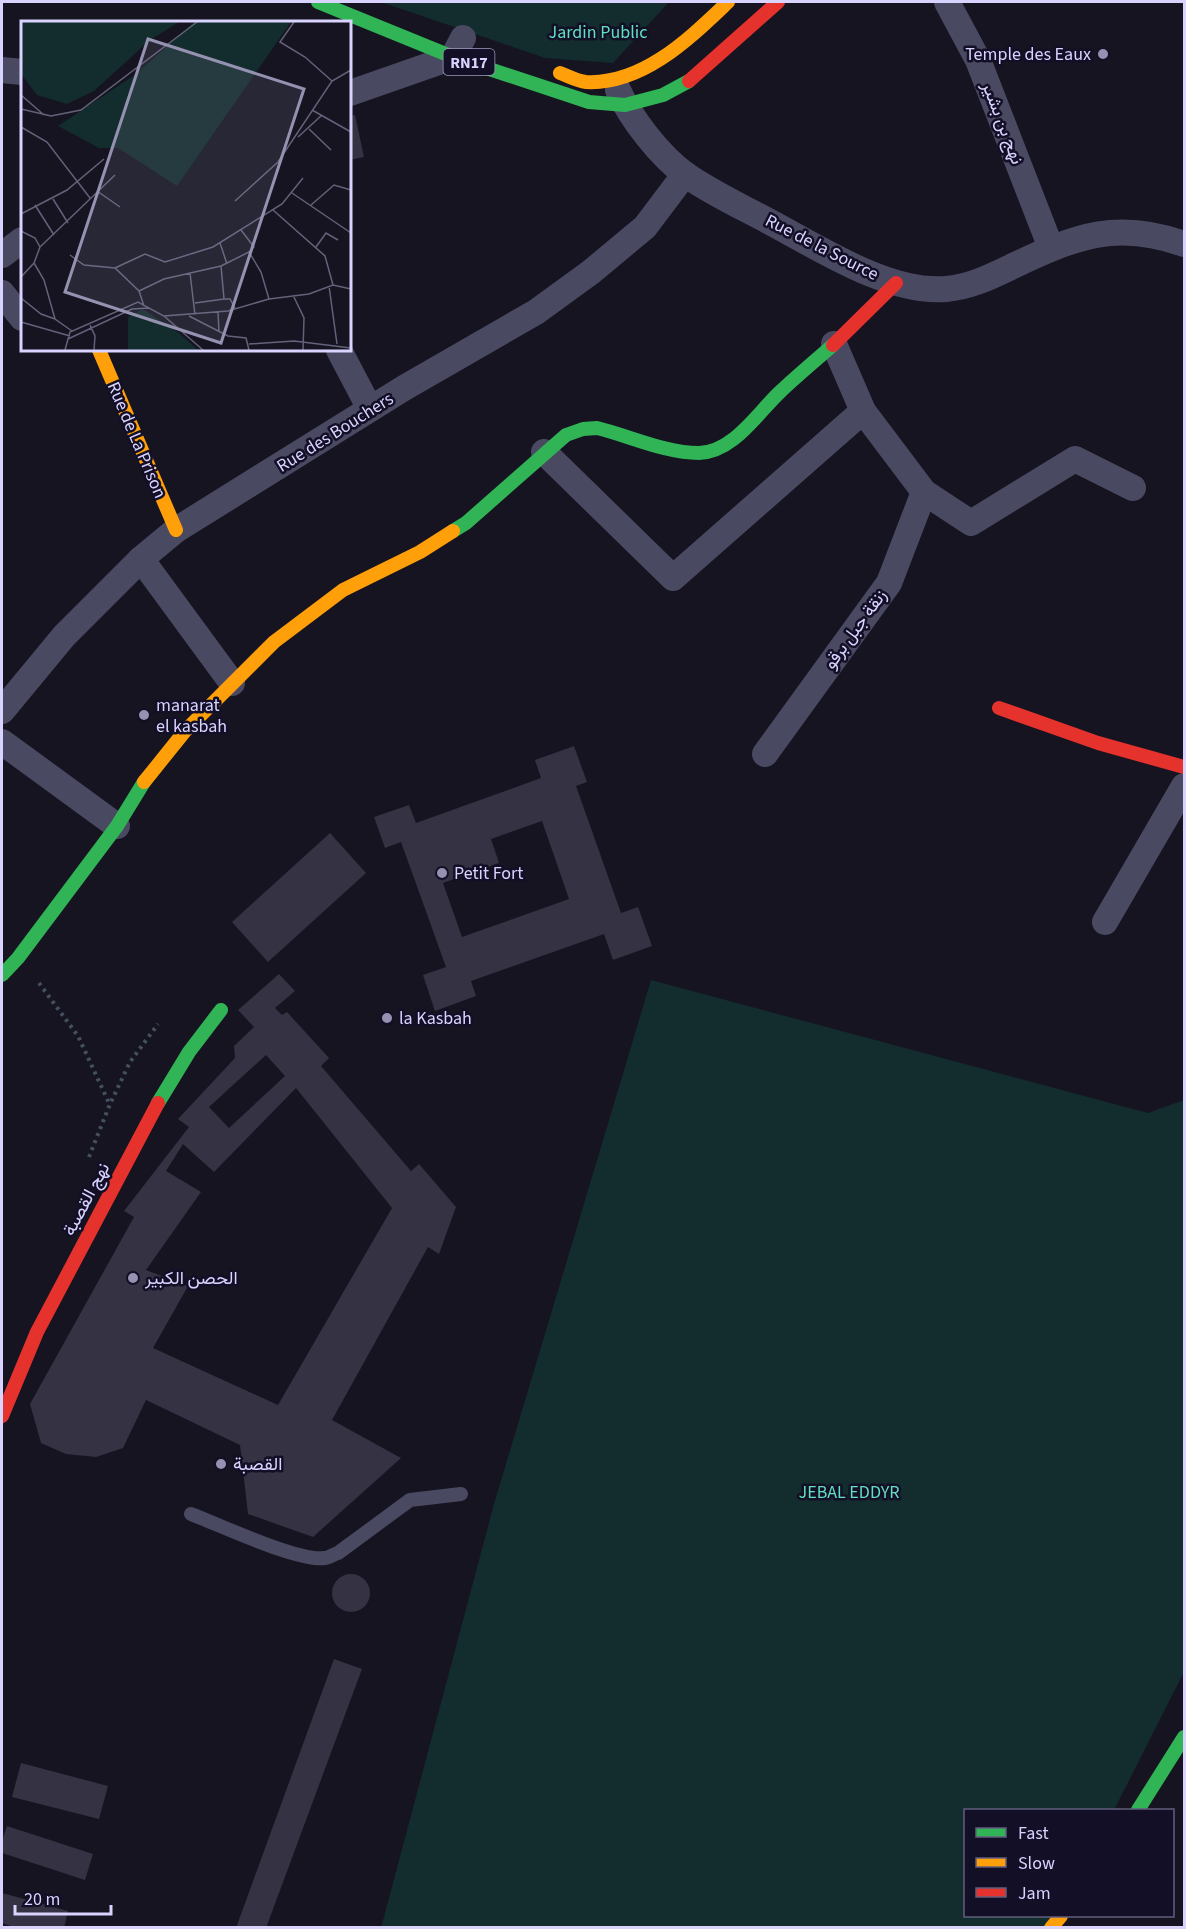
<svg xmlns="http://www.w3.org/2000/svg" width="1186" height="1929" font-family="'Source Sans 3',Vazirmatn,sans-serif">
	<style>
		.green { fill: #132c2d }
		.building { fill: #343243; fill-rule: evenodd }
		.lines { fill: none; stroke-linecap: round; stroke-linejoin: round }
		.path { stroke: #44505f; stroke-width: 4; stroke-dasharray: 3 4.5; stroke-linecap: butt }
		.lane { stroke: #4a4962; stroke-width: 14 }
		.street { stroke: #4a4962; stroke-width: 26 }
		.fast { stroke: #30b455; stroke-width: 14 }
		.slow { stroke: #ff9f0a; stroke-width: 14 }
		.jam { stroke: #e5322d; stroke-width: 14 }
		.poi-dot { fill: #9591b1; stroke: #130f26; stroke-width: 2 }
		.labels { text-anchor: middle; stroke-width: 5; stroke-linejoin: round; paint-order: stroke }
		.shield { fill: #130f26; stroke: #9e99be; stroke-width: 1.5 }
		.shield-label { font-size: 16px; font-weight: bold; fill: #d9d4ff }
		.park-label { font-size: 18px; fill: #5fe0c0; stroke: #130f26 }
		.poi-label { font-size: 18px; fill: #d9d4ff; stroke: #130f26; text-anchor: start }
		.street-label { font-size: 18px; fill: #d9d4ff; stroke: #130f26 }
		.inset-road { fill: none; stroke: #64617a; stroke-width: 1.5 }
		.view { fill: #9591b1; fill-opacity: 0.15; stroke: #9591b1; stroke-width: 3 }
		.inset-edge { fill: none; stroke: #d9d4ff; stroke-width: 3 }
	</style>
	<rect width="100%" height="100%" fill="#161421"/>
	<g class="green">
		<path d="M381,2H669L613,63L545,58Z"/>
		<path d="M651,980L1148,1113L1184,1100V1672L1114,1810H966V1916H1061L1053,1927L381,1928L494,1504Z"/>
	</g>
	<g class="building">
		<path d="M355,115L364,157L350,160V116Z"/>
		<path d="M574,746L587,782L576,786L621,913L638,907L652,946L613,960L604,934L471,981L476,996L435,1011L423,975L446,967L401,842L385,848L374,817L409,805L416,823L541,778L535,760ZM542,821L569,899L462,937L443,883L499,863L491,839Z"/>
		<path d="M330,833L366,873L268,962L232,922Z"/>
		<path d="M279,974L295,991L275,1008L282,1015L287,1012L329,1058L321,1066L411,1171L419,1164L456,1207L439,1254L428,1247L332,1420L401,1458L313,1537L248,1514L240,1445L146,1400L123,1448L96,1457L66,1454L41,1443L30,1404L134,1217L124,1211L189,1127L178,1119L235,1058L234,1046L254,1027L238,1010ZM266,1055L285,1076L229,1128L209,1107ZM296,1088L392,1208L278,1405L153,1348L188,1286L146,1270L201,1192L166,1171L183,1144L214,1172Z"/>
		<circle cx="351" cy="1593" r="19"/>
		<path d="M334,1659L362,1669L266,1928H236Z"/>
		<path d="M21,1763L108,1786L99,1819L12,1797Z"/>
		<path d="M7,1826L93,1854L85,1880L2,1853V1841Z"/>
		<path d="M2,1893L68,1911L64,1928H16L2,1923Z"/>
	</g>
	<g class="lines">
		<g class="path">
			<path d="M39,983L78,1036L109,1103"/>
			<path d="M89,1157L110,1104L130,1062L158,1024"/>
		</g>
		<path class="lane" d="M191,1514C220,1525 298,1562 325,1558C329,1558 334,1554 338,1553L410,1500L461,1494"/>
		<g class="street">
			<path d="M947,2L978,60L1051,248"/>
			<path d="M2,70L22,72"/>
			<path d="M618,90C631,119 660,156 686,175C712,193 742,207 770,222C819,248 889,294 946,289C971,287 992,276 1015,265C1076,236 1118,220 1184,244"/>
			<path d="M350,93L453,57L463,38"/>
			<path d="M2,255L22,240"/>
			<path d="M2,293L22,318"/>
			<path d="M834,344L863,411L924,492L971,523L1075,459L1133,488"/>
			<path d="M339,350L370,409"/>
			<path d="M544,452L673,578L863,411"/>
			<path d="M141,559L232,683"/>
			<path d="M2,711L64,636L141,559L176,530L404,388L536,312L591,272L645,227L685,174"/>
			<path d="M2,742L117,826"/>
			<path d="M765,754L889,583L924,492"/>
			<path d="M1105,922L1184,786"/>
		</g>
		<g class="fast">
			<path d="M318,2L453,57L589,102L625,105L663,95L689,81"/>
			<path d="M453,531L466,523L566,435L583,429L597,428C630,436 665,453 699,453C734,452 758,412 781,391C798,375 816,360 833,345"/>
			<path d="M2,975L18,958L117,826L144,782"/>
			<path d="M158,1103L189,1052L221,1010"/>
			<path d="M1138,1810L1184,1737"/>
		</g>
		<g class="slow">
			<path d="M560,73C568,76 577,81 586,82C643,85 690,38 728,2"/>
			<path d="M99,350L176,530"/>
			<path d="M144,782L185,731L274,642L343,590L420,552L453,531"/>
			<path d="M1051,1928L1061,1916"/>
		</g>
		<g class="jam">
			<path d="M689,81L778,2"/>
			<path d="M833,345L896,283"/>
			<path d="M999,708L1098,743L1184,767"/>
			<path d="M2,1416L37,1332L158,1103"/>
		</g>
	</g>
	<g class="poi-dot">
		<circle cx="1103" cy="54" r="6"/>
		<circle cx="144" cy="715" r="6"/>
		<circle cx="442" cy="873" r="6"/>
		<circle cx="387" cy="1018" r="6"/>
		<circle cx="133" cy="1278" r="6"/>
		<circle cx="221" cy="1464" r="6"/>
	</g>
	<g class="labels">
		<rect class="shield" x="443.5" y="49" width="51" height="26" rx="4.5"/>
		<g class="shield-label">
			<text x="469" y="68">RN17</text>
		</g>
		<g class="park-label">
			<text x="598" y="38">Jardin Public</text>
			<text x="849" y="1498">JEBAL EDDYR</text>
		</g>
		<g class="poi-label">
			<text x="1091" y="60" text-anchor="end">Temple des Eaux</text>
			<text x="156" y="711">manarat<tspan x="156" dy="21">el kasbah</tspan></text>
			<text x="454" y="879">Petit Fort</text>
			<text x="399" y="1024">la Kasbah</text>
			<text x="145" y="1284">الحصن الكبير</text>
			<text x="233" y="1470">القصبة</text>
		</g>
		<g class="street-label">
			<text transform="translate(1003 123) rotate(69)" y="6">نهج بن بشير</text>
			<text transform="translate(822 247) rotate(27)" y="6">Rue de la Source</text>
			<text transform="translate(335 432) rotate(-32)" y="6">Rue des Bouchers</text>
			<text transform="translate(137 440) rotate(67)" y="6">Rue de La Prison</text>
			<text transform="translate(855 629) rotate(-54)" y="6">زنقة جبل برقو</text>
			<text transform="translate(86 1199) rotate(-62)" y="6">نهج القصبة</text>
		</g>
	</g>
	<g transform="translate(21 21)">
		<rect width="330" height="330" fill="#161421"/>
		<path d="M0,1H158L129,19L73,70L46,83L16,74L0,53ZM173,1H270L156,165L97,127H78L37,105L115,53ZM122,288L158,312L177,329H107V296Z" fill="#132c2d"/>
		<path class="inset-road" d="M273,1L259,21L284,36L311,60M0,74L23,94M0,88L30,95L60,89L176,1M291,89L330,111M0,106L26,121L69,177M288,108L310,129M277,116L301,94M76,170L99,186M271,172L330,212M32,178L47,202M214,180L257,141L311,60L330,49M14,184L33,214M290,184L313,164L330,169M252,189L304,235L312,264M0,193L46,169L83,138M0,210L14,217L19,226M199,222L206,243M19,226L94,154M295,226L305,212L317,219M228,231L240,251L248,278M49,234L63,244L94,247L118,270L123,285M13,242L23,259L34,298L51,310M200,245L203,278H209L214,287M94,247L124,233L144,241L192,226L261,183L282,157M169,252L174,294M0,256L13,242L19,226M308,265L316,323M118,270L143,258L200,245L228,231L233,226L220,209M272,274L283,297L282,329M0,277L20,293L34,298M174,282L203,278M197,291L198,311M143,295L207,290L248,278L288,273L312,264L330,268M168,295L207,315L225,317L228,329M0,301L49,315M69,304L74,315L73,329M47,318L111,288L128,287M228,323L273,320L330,327M44,329L49,311L117,281L143,295L182,329"/>
		<path class="view" d="M127,18L283,68L200,322L44,271Z"/>
		<rect width="330" height="330" class="inset-edge"/>
	</g>
	<rect width="1186" height="1929" fill="none" stroke="#d9d4ff" stroke-width="6"/>
	<rect x="964" y="1809" width="210" height="108" fill="#130f26" stroke="#625e7d" stroke-width="1.5"/>
	<rect x="976" y="1828" width="30" height="9" fill="#30b455" stroke="#625e7d" stroke-width="1.5"/>
	<text x="1018" y="1839" font-size="18" fill="#d9d4ff">Fast</text>
	<rect x="976" y="1858" width="30" height="9" fill="#ff9f0a" stroke="#625e7d" stroke-width="1.5"/>
	<text x="1018" y="1869" font-size="18" fill="#d9d4ff">Slow</text>
	<rect x="976" y="1888" width="30" height="9" fill="#e5322d" stroke="#625e7d" stroke-width="1.5"/>
	<text x="1018" y="1899" font-size="18" fill="#d9d4ff">Jam</text>
	<path d="M15 1905v9h96v-9" fill="none" stroke="#d9d4ff" stroke-width="3"/>
	<text x="24" y="1905" font-size="18" fill="#d9d4ff" stroke="#130f26" stroke-width="4.5" paint-order="stroke">20 m</text>
</svg>
